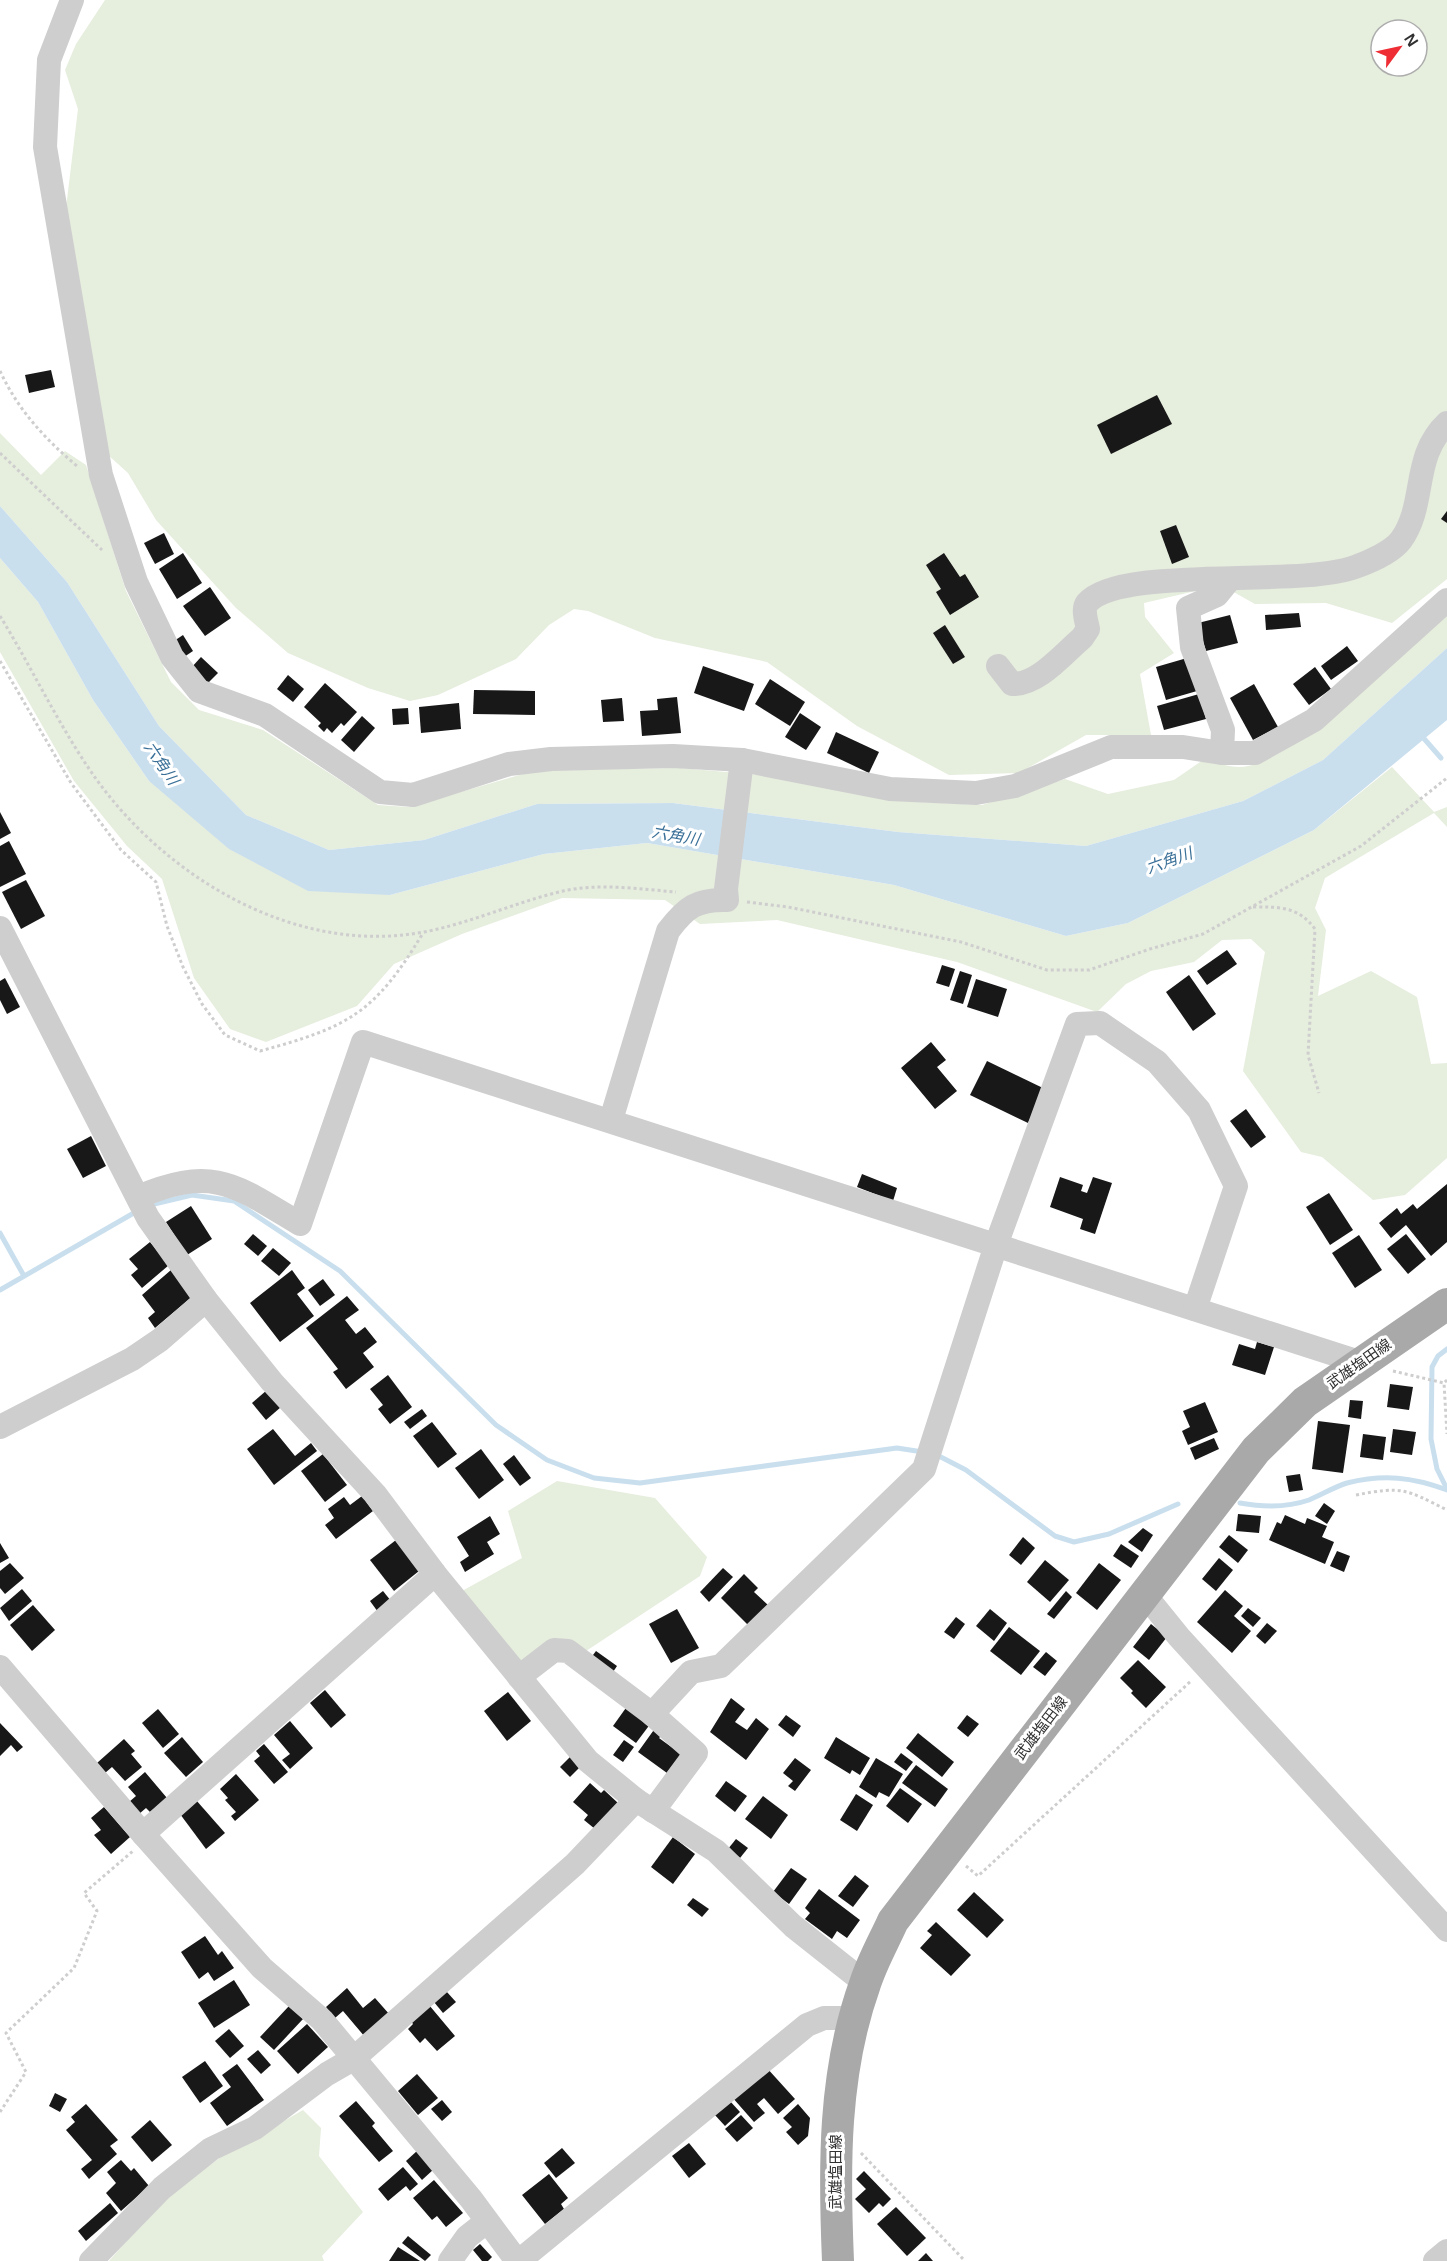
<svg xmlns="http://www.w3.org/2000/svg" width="1447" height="2261" font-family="Arial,'Noto Sans JP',sans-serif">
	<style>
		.green { fill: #e6eede; fill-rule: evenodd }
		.water { fill: #cadfee }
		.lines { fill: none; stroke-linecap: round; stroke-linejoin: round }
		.stream { stroke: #cadfee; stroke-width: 5 }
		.building { fill: #181818 }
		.path { stroke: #cecece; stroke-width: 3; stroke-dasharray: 3 3; stroke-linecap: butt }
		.minor { stroke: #cecece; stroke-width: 24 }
		.major { stroke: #a9a9a9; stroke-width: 32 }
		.labels { text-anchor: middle; stroke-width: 6; stroke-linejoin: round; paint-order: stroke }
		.street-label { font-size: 15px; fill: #313131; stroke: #fff }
		.water-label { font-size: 16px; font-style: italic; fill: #3a7098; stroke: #fff }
	</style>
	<rect width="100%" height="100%" fill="#fff"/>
	<g class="green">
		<path d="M105,0H1447V579L1392,623L1326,603L1255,604L1221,585L1144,603L1145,617L1174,653L1140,674L1151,735H1086L1019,773L949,775L857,726L767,662L655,638L588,611L574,609L549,625L516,659L438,695L410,701L368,688L288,653L236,608L156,520L128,473L107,454L66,208L78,109L65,70L76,44ZM1381,30H1417V66H1381Z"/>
		<path d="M0,433L41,475L65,451L86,465L126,591L171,682L199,710L263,730L378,805L408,807L537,770L680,768L761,775L899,801L982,805L1065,779L1108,794L1174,780L1203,760C1214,762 1227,767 1239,767C1292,767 1406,646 1447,607V648L1323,760L1243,801L1086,846L898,832L673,803L537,804L424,840L329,850L246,815L159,726L67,582L0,506Z"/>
		<path d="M0,558L38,602L93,700L149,781L390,895L544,854L647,843L894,885L1066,936L1128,923L1314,830L1392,767L1434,812L1447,807V827L1434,813L1325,878L1315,908L1326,930L1318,996L1371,971L1417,997L1431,1064L1447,1063V1158L1405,1195L1373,1200L1322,1157L1301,1152L1243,1071L1265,952L1251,939L1222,940L1194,962L1151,971L1126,984L1097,1012L957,962L777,920L700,924L665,900L562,898L462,934L394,964L357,1006L266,1042L230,1029L194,978L162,879L127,846L74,781L0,652Z"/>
		<path d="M557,1481L655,1498L707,1557L700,1576L583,1653L521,1668L462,1591L522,1558L508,1511Z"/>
		<path d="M303,2110L321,2128L319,2156L363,2212L322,2256L324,2261H109L165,2197L221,2157Z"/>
	</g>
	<path class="water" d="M0,506L67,582L159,726L246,815L329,850L424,840L537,804L673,803L898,832L1086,846L1243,801L1323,760L1447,648V720L1314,830L1128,923L1066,936L894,885L647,843L544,854L390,895L308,891L229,849L149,781L93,700L38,602L0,558Z"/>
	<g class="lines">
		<g class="stream">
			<path d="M1420,734L1441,758"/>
			<path d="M150,1205L192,1195L234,1201L340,1271L496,1425L547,1460L594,1478L640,1483L897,1448L923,1452"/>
			<path d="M0,1233L24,1276"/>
			<path d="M0,1290L139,1210"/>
			<path d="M1447,1349L1438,1356L1432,1367L1431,1439L1437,1469L1447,1489"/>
			<path d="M935,1454L966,1470L1055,1536L1074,1542L1109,1534L1178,1504"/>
			<path d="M1240,1503C1263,1507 1286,1508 1309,1500C1321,1495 1334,1487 1347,1483C1384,1474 1412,1477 1447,1490"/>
		</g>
	</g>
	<g class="building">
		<path d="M51,370L55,387L29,393L25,375Z"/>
		<path d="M1157,395L1172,424L1111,454L1097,425Z"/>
		<path d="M1447,511V523L1441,519Z"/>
		<path d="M1176,525L1189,557L1172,564L1160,531Z"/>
		<path d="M164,533L174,554L155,564L144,543Z"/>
		<path d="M183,553L202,583L177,599L159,569Z"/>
		<path d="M944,553L960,577L965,574L979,597L950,615L936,592L941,589L926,565Z"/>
		<path d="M210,587L231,618L205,636L183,606Z"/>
		<path d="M1299,613L1301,627L1266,630L1265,615Z"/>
		<path d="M1230,615L1238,643L1206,651L1198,623Z"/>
		<path d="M945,625L965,657L953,664L933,633Z"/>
		<path d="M183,635L193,651L184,657L174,641Z"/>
		<path d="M1347,646L1358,661L1331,680L1321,666Z"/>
		<path d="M201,657L218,673L208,683L191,668Z"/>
		<path d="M1187,658L1197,691L1166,700L1156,667Z"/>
		<path d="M703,666L754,684L744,711L694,693Z"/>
		<path d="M1315,667L1331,689L1309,705L1293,684Z"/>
		<path d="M288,675L304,689L293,702L277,689Z"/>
		<path d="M770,679L805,702L790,726L755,704Z"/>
		<path d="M325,683L357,712L344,726L341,723L332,733L327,728L324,732L318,726L321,723L304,707Z"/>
		<path d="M1254,684L1278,727L1253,740L1230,698Z"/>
		<path d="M474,690L535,691V715L473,714Z"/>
		<path d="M1199,694L1206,719L1164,730L1157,706Z"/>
		<path d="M677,697L681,733L642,736L640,711L658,710L657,699Z"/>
		<path d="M622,698L624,721L603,722L601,700Z"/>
		<path d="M459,703L461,729L421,733L419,707Z"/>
		<path d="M408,708L409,724L393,725L392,709Z"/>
		<path d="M800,713L821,727L806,750L785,737Z"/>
		<path d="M362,716L375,728L354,752L341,740Z"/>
		<path d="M836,732L879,752L869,773L827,753Z"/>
		<path d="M0,812L11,833L0,839Z"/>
		<path d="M9,841L26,874L0,887V846Z"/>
		<path d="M26,880L45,916L21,929L2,892Z"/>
		<path d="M1227,950L1237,964L1207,985L1197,971Z"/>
		<path d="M942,965L955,969L949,987L936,983Z"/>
		<path d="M960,971L972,975L963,1004L950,1000Z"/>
		<path d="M1189,975L1216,1014L1193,1031L1166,992Z"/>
		<path d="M5,978L20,1007L7,1014L0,1000V981Z"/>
		<path d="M976,979L1007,989L998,1017L967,1007Z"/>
		<path d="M931,1042L946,1060L937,1067L957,1091L935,1109L901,1068Z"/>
		<path d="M987,1061L1045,1089L1028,1123L970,1095Z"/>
		<path d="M1246,1109L1266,1137L1251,1148L1230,1121Z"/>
		<path d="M91,1136L106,1166L83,1178L67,1149Z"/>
		<path d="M862,1174L897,1188L893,1201L857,1187Z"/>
		<path d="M1060,1177L1083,1185L1081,1191L1087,1193L1093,1177L1112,1183L1095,1234L1080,1229L1083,1219L1050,1207Z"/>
		<path d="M1447,1184V1242L1431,1256L1406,1225L1391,1238L1379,1223L1397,1208L1401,1214L1413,1204L1417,1209Z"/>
		<path d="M1329,1193L1353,1230L1330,1245L1306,1207Z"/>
		<path d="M191,1206L212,1239L187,1255L166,1222Z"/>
		<path d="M253,1234L267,1246L258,1256L244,1244Z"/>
		<path d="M1406,1234L1426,1259L1408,1274L1387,1249Z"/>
		<path d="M1359,1235L1382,1270L1355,1288L1332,1253Z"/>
		<path d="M150,1242L169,1265L142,1288L131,1275L138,1269L129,1259Z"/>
		<path d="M273,1248L291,1263L279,1276L261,1261Z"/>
		<path d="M171,1270L193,1296L155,1328L148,1318L155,1312L142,1295Z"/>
		<path d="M292,1270L305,1288L297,1294L314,1316L280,1342L250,1303Z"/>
		<path d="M323,1279L335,1295L320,1306L308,1290Z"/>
		<path d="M347,1296L359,1310L345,1320L356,1334L365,1327L377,1342L363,1353L374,1367L346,1389L333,1372L338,1369L306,1328Z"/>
		<path d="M1257,1342L1274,1347L1265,1375L1232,1365L1239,1344L1255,1349Z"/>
		<path d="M388,1375L412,1407L390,1424L378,1409L383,1405L370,1389Z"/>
		<path d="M1390,1384L1413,1387L1409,1410L1387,1407Z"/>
		<path d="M267,1390L281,1407L266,1420L252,1403Z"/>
		<path d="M1350,1400L1363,1401L1361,1419L1348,1417Z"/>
		<path d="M1205,1402L1218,1432L1188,1445L1182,1431L1190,1427L1183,1411Z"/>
		<path d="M422,1409L427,1416L410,1429L404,1422Z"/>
		<path d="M1318,1421L1350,1425L1343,1473L1312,1469Z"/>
		<path d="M432,1422L457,1454L438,1468L413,1436Z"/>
		<path d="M273,1429L295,1456L311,1443L317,1451L274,1485L247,1449Z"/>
		<path d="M1393,1429L1416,1432L1412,1455L1390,1452Z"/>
		<path d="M1363,1434L1386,1437L1383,1460L1360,1457Z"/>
		<path d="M1214,1438L1219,1449L1195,1460L1190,1448Z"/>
		<path d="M481,1449L504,1480L479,1499L455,1468Z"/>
		<path d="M323,1454L347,1485L325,1502L301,1471Z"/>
		<path d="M514,1455L531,1478L520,1486L503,1464Z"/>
		<path d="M1300,1474L1303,1490L1289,1492L1286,1476Z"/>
		<path d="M362,1496L373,1511L336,1539L325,1525L334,1518L328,1509L344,1497L350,1505Z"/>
		<path d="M1324,1503L1335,1511L1327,1524L1315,1516Z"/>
		<path d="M1238,1514L1261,1516L1259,1533L1236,1531Z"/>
		<path d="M1285,1515L1305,1524L1307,1518L1327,1526L1322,1537L1334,1542L1325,1564L1269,1540L1277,1522L1281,1524Z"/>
		<path d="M490,1516L500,1534L487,1542L494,1554L465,1572L460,1562L469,1556L457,1537Z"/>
		<path d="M1143,1528L1153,1535L1142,1552L1128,1542Z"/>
		<path d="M1229,1535L1248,1550L1238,1563L1219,1547Z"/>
		<path d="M1023,1537L1035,1548L1021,1565L1009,1555Z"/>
		<path d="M396,1540L419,1571L394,1591L370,1560Z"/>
		<path d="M0,1543L9,1558L0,1563Z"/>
		<path d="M1121,1544L1139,1556L1131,1568L1113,1556Z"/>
		<path d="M1337,1551L1350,1556L1344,1572L1330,1566Z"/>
		<path d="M1219,1558L1233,1570L1216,1591L1202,1579Z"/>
		<path d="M1045,1560L1069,1580L1050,1602L1027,1582Z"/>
		<path d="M10,1563L24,1578L5,1594L0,1588V1571Z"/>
		<path d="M1099,1563L1121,1580L1097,1610L1076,1593Z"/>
		<path d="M723,1568L733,1577L709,1602L700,1592Z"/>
		<path d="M744,1574L758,1588L754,1592L768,1605L748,1625L721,1598Z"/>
		<path d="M22,1589L32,1601L9,1621L0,1608Z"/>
		<path d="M1225,1590L1243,1606L1234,1616L1251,1631L1232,1653L1197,1622Z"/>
		<path d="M383,1591L391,1601L378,1612L370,1601Z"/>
		<path d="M1066,1591L1072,1597L1054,1619L1047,1614Z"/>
		<path d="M33,1605L55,1630L32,1651L10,1625Z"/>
		<path d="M1248,1608L1261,1618L1253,1627L1241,1616Z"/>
		<path d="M677,1609L699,1648L671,1663L649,1624Z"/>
		<path d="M990,1609L1007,1623L994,1641L976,1626Z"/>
		<path d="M956,1617L965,1624L954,1639L944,1632Z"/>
		<path d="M1267,1623L1277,1631L1265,1644L1256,1636Z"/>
		<path d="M1151,1624L1167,1637L1149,1660L1133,1647Z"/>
		<path d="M1009,1627L1040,1651L1021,1675L990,1651Z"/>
		<path d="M596,1651L617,1666L611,1675L590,1659Z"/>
		<path d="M1046,1652L1057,1661L1045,1676L1033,1667Z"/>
		<path d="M1138,1660L1166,1687L1146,1708L1131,1693L1133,1691L1120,1678Z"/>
		<path d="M325,1690L346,1715L331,1728L310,1703Z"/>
		<path d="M508,1692L531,1721L507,1741L484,1711Z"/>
		<path d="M731,1698L745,1709L735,1722L747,1730L756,1718L769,1729L746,1760L710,1732Z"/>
		<path d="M628,1705L651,1723L636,1743L613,1726Z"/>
		<path d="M158,1709L179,1734L163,1748L142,1723Z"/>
		<path d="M786,1715L801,1726L793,1737L778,1725Z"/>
		<path d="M967,1715L979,1724L968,1737L957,1728Z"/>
		<path d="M290,1721L313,1748L290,1769L282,1760L290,1754L274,1735Z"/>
		<path d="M0,1723L23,1747L17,1752L11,1745L0,1756Z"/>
		<path d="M656,1727L664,1733L659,1738L681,1754L667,1773L638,1752Z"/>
		<path d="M918,1733L954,1762L942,1777L906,1748Z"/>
		<path d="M182,1737L203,1762L186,1777L164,1753Z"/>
		<path d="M836,1737L870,1758L860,1775L852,1770L850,1774L824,1758Z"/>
		<path d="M124,1739L135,1751L131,1754L142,1767L125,1781L112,1767L105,1773L97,1763Z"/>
		<path d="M624,1740L634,1747L623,1762L613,1755Z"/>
		<path d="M264,1744L288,1772L274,1784L254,1761L260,1756L256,1751Z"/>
		<path d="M901,1753L913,1762L906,1771L894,1762Z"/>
		<path d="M570,1757L580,1767L570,1777L560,1767Z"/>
		<path d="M795,1758L811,1770L795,1791L788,1786L793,1781L783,1773Z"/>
		<path d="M876,1758L903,1774L889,1797L879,1792L876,1798L859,1787Z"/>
		<path d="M916,1765L948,1789L935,1807L902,1783Z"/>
		<path d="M145,1772L167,1798L150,1812L146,1808L139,1814L129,1802L136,1796L128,1787Z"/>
		<path d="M236,1774L259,1800L235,1821L231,1816L236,1812L225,1800L228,1798L220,1789Z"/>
		<path d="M726,1781L747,1796L735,1812L715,1796Z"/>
		<path d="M590,1783L601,1793L604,1790L618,1803L595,1829L584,1820L588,1815L573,1802Z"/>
		<path d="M900,1788L922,1804L908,1823L886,1806Z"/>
		<path d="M856,1794L873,1805L857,1831L840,1820Z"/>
		<path d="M763,1796L788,1815L771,1839L745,1819Z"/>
		<path d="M196,1800L225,1833L206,1849L180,1814Z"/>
		<path d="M104,1807L130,1837L111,1854L94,1835L101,1830L91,1818Z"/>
		<path d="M673,1837L695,1854L673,1884L651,1867Z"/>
		<path d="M736,1839L748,1848L740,1858L728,1849Z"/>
		<path d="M791,1868L807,1879L789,1904L773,1892Z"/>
		<path d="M855,1875L869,1886L853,1907L838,1896Z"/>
		<path d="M819,1889L860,1920L847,1938L837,1931L832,1939L805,1919L810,1913L805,1908Z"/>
		<path d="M974,1892L1004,1920L987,1938L957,1910Z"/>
		<path d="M693,1898L709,1909L702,1917L687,1905Z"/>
		<path d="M936,1922L971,1955L951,1976L920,1948L932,1935L927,1931Z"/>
		<path d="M205,1936L218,1955L222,1951L234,1968L214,1981L208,1972L199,1979L181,1952Z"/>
		<path d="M234,1980L250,2005L214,2028L198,2003Z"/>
		<path d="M347,1988L363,2008L375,1998L390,2015L365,2037L343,2011L335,2018L326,2007Z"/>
		<path d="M446,1991L456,2002L443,2013L434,2002Z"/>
		<path d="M429,2005L455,2036L437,2051L425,2038L420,2043L408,2029L413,2024L411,2021Z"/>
		<path d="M289,2006L303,2019L274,2050L260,2037Z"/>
		<path d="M307,2024L328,2047L298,2074L277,2051Z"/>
		<path d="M229,2029L244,2046L230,2058L215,2041Z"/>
		<path d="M258,2050L271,2065L261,2074L247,2059Z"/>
		<path d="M205,2061L223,2086L200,2103L182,2077Z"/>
		<path d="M237,2064L264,2100L227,2126L210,2103L231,2087L222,2075Z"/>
		<path d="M766,2067L795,2099L778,2114L764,2098L757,2104L765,2113L754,2122L732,2097Z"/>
		<path d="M417,2074L438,2098L418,2115L398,2091Z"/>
		<path d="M55,2093L67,2099L60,2112L49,2106Z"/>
		<path d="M442,2100L452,2112L442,2121L431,2109Z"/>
		<path d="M729,2100L740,2112L725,2126L714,2114Z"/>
		<path d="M356,2101L375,2123L372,2126L393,2151L379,2162L339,2116Z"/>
		<path d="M86,2104L118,2140L110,2146L117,2154L89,2179L81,2169L92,2160L66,2130L75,2122L71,2117Z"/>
		<path d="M798,2104L810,2118L808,2136L798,2145L786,2132L792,2127L783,2118Z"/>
		<path d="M741,2115L753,2128L737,2142L725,2129Z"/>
		<path d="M150,2120L172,2145L152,2162L131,2137Z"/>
		<path d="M689,2143L706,2164L689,2178L672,2156Z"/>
		<path d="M562,2148L575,2163L556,2178L544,2163Z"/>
		<path d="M418,2150L434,2169L422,2180L406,2161Z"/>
		<path d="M121,2160L131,2171L134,2168L149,2186L121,2211L106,2193L116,2183L107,2172Z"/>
		<path d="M403,2167L418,2184L410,2191L406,2186L388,2201L378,2189Z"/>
		<path d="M864,2171L891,2199L883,2207L879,2203L869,2213L855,2199L866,2189L856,2179Z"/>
		<path d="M549,2174L568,2198L561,2204L564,2209L545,2224L522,2195Z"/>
		<path d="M434,2180L463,2213L446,2227L437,2216L432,2220L413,2198Z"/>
		<path d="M110,2203L118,2213L86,2241L78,2231Z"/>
		<path d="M896,2207L926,2238L907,2256L877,2224Z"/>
		<path d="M408,2236L431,2255L425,2261L402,2243Z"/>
		<path d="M480,2244L492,2257L488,2261H482L473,2250Z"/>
		<path d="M398,2247L420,2261H389Z"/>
		<path d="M926,2253L933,2261H918Z"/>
	</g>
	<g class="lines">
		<g class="path">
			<path d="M0,371C18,410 45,439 77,466"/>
			<path d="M0,453L102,550"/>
			<path d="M0,616C32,668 59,726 94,776C166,878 296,956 424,932C471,923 516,902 563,891C599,883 640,889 676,892"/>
			<path d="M0,661L71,783L121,850L156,882L167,926L183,967L202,1004L225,1035L260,1051C349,1027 375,1013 423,933"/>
			<path d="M747,902L788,907L961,942L1047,970H1089L1150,949L1203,934L1361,846L1447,778"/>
			<path d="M1253,907C1279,907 1298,906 1315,929L1308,1055L1319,1093"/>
			<path d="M1393,1371L1444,1383"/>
			<path d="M1447,1380L1444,1383L1447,1434"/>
			<path d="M1356,1495C1403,1486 1405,1489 1447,1510"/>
			<path d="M966,1866L978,1876L1191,1681"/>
			<path d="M0,2112L26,2072L6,2033L74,1968L97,1911L84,1893L133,1851"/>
			<path d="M861,2153L965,2261"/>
		</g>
		<g class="minor">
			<path d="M72,0L49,60L45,147L101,475L136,582L172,657L199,691L265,715L380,792L413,795L509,764L551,759L673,756L742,760L890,789L976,793L1015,786L1111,747H1183L1222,753H1255L1314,720L1447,600"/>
			<path d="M998,666L1012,684C1038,685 1063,654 1082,638L1088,629C1087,623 1082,609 1087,603C1120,565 1298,588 1355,567C1369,562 1392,552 1401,540C1427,504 1411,457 1447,423"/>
			<path d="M1222,753L1223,730L1192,647L1188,608L1217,595L1230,579"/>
			<path d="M0,928L148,1218L206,1300L272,1382L375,1494L435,1574L588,1761L636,1800L716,1851L793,1926L865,1983"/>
			<path d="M611,1120L668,931C686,907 697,899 727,900L726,889L742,760"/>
			<path d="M138,1197C214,1165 235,1185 300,1224L363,1042L1359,1362"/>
			<path d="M0,1427L132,1359L160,1340L206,1300"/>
			<path d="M1145,1595L1179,1637L1447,1930"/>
			<path d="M0,1667L143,1834L262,1968L322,2020L471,2199L517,2261"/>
			<path d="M519,1677L554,1650L568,1651L652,1714L696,1753L653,1811"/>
			<path d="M652,1714L691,1672L721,1666L924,1469L996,1245L1077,1024L1100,1023L1157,1062L1199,1110L1236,1186L1195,1309"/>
			<path d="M143,1834L435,1574"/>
			<path d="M91,2261L162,2188L211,2149L255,2128L327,2074L353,2059L575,1864L636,1800"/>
			<path d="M450,2261L467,2237L486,2222"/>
			<path d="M519,2261L807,2025L824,2018H855"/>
			<path d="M1435,2261L1447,2251"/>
		</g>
		<path class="major" d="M838,2261C834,2168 833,2073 865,1984C872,1962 884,1941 893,1921L1256,1450L1305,1402L1447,1304"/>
	</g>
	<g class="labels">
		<g class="street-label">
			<text transform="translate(1359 1364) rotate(-35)" y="5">武雄塩田線</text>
			<text transform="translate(1041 1728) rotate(-52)" y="5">武雄塩田線</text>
			<text transform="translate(836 2172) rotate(-90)" y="5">武雄塩田線</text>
		</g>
		<g class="water-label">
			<text transform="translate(162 763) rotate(56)" y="6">六角川</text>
			<text transform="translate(676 835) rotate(10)" y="6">六角川</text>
			<text transform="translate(1169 860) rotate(-20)" y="6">六角川</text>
		</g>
	</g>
	<g transform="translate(1399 48) rotate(57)"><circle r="28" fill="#ffffff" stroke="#adadad" stroke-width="1.5"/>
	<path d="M0-4.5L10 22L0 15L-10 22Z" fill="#ee2d34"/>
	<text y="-9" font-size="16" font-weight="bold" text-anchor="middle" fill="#313131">N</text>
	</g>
</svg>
